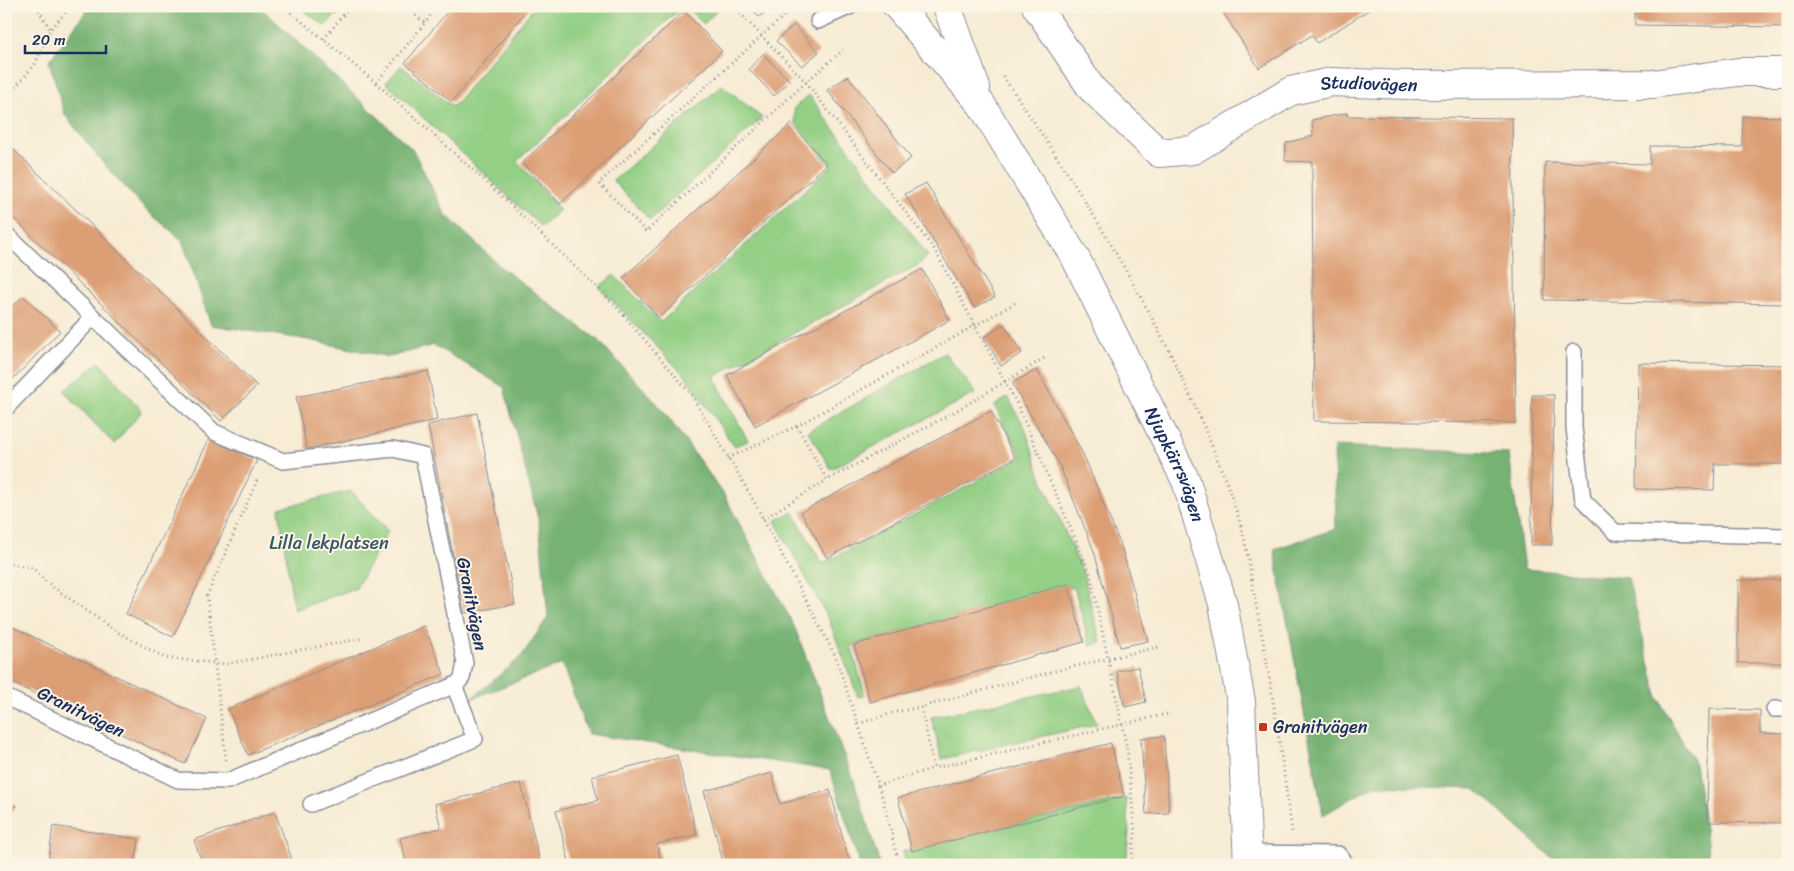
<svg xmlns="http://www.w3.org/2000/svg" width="1794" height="871" font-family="Sriracha,sans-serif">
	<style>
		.green { fill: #93cf84; stroke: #577f71 }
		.forest { fill: #76b272; stroke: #487068 }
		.building { fill: #dc9e74 }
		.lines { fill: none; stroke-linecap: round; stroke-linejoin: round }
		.lane-casing { stroke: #898d98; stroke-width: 18 }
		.street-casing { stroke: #898d98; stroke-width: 30 }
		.path { stroke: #898d98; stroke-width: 3; stroke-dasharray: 1 4; stroke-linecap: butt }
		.lane { stroke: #fff; stroke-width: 15 }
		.street { stroke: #fff; stroke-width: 28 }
		.poi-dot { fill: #c8321e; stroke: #fcf5e5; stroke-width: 2 }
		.labels { text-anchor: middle; stroke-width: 4; stroke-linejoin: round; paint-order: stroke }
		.street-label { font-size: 18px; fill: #1b2f5e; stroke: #fcf5e5 }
		.park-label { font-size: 18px; fill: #395768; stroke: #fcf5e5 }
		.poi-label { font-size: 18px; fill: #1b2f5e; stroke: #fcf5e5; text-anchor: start }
	</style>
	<rect width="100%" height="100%" fill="#fcf5e5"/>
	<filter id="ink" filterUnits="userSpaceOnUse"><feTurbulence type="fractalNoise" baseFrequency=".02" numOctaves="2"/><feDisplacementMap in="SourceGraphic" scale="10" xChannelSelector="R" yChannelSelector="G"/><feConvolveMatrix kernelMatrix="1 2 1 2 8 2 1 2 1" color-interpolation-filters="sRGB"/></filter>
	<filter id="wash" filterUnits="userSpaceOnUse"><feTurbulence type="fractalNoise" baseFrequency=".0096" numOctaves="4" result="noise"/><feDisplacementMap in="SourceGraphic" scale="20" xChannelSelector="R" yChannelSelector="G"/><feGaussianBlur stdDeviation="1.12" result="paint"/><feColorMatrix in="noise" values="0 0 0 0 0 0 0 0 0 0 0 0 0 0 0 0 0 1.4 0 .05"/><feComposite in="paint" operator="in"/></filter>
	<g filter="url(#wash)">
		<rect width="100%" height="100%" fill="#f7ebd3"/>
		<g class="green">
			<path d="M298,6H322L335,16L325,26Z"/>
			<path d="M535,6H683L517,161L560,210L541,227L386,83L401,66L453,107Z"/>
			<path d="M684,6H721L704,24Z"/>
			<path d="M722,85L762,118L650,220L613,181Z"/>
			<path d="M809,95L928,256L918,265L714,377L748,441L734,446L686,377L599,287L614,275L661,322L831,166L795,122L794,108Z"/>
			<path d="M945,353L976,393L831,469L808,431Z"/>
			<path d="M99,362L142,411L114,444L64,391Z"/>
			<path d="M1008,397L1025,428L1040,474L1083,573L1101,643L1090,646L1074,587L851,645L865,695L858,697L829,620L775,521L793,512L822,564L1022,457L994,406Z"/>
			<path d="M351,491L388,531L356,588L294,610L279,508Z"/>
			<path d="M1081,686L1097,724L942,759L931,717Z"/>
			<path d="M1126,798L1129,831L1126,865H906L903,851Z"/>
		</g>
		<g class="forest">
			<path d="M90,6H259L413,150L445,214L502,268L598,340L662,409L723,493L794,626L855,784L880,865H860L830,770L588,734L562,664L471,699L521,657L548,617L539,522L504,387L434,345L389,357L309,340L211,325L182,240L145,209L103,163L65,115L49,61Z"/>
			<path d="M1334,446L1509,454L1524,569L1628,578L1658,698L1695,764L1709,856L1708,865H1560L1475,789L1375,785L1323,815L1274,549L1336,529Z"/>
		</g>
		<g id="blocks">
			<g class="building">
				<path d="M325,6H339L334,13Z"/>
				<path d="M452,6H530L452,102L405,63Z"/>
				<path d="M749,6H773L759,17Z"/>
				<path d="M1219,6H1375L1317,43L1312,35L1259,68Z"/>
				<path d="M1635,6H1788V27L1635,25Z"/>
				<path d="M684,11L722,51L560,204L522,163Z"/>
				<path d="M794,25L819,52L802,66L776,41Z"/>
				<path d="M763,54L790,81L774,96L749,69Z"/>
				<path d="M848,76L911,158L892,173L827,90Z"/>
				<path d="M1347,113V116L1512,118L1516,423L1314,421L1312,162L1285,161L1286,143L1313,136L1312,120Z"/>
				<path d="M1743,116L1788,117V304L1544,300L1545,162L1650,164V146L1742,147Z"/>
				<path d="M791,124L827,164L659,318L623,278Z"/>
				<path d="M6,142L257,386L221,421L6,211Z"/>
				<path d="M926,183L995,297L974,308L905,194Z"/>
				<path d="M922,269L950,320L755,426L727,375Z"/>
				<path d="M23,296L60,331L6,386V313Z"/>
				<path d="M1004,324L1022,353L1001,366L984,337Z"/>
				<path d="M1638,363L1788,365V464H1715L1714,490L1636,489Z"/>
				<path d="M1037,370L1084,456L1121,546L1148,641L1120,647L1094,551L1060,466L1012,383Z"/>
				<path d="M428,371L437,420L307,449L296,397Z"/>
				<path d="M1532,395H1554L1552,545H1531Z"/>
				<path d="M991,411L1015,458L827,558L801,512Z"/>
				<path d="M477,413L515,604L464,613L428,425Z"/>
				<path d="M209,439L257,460L173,637L126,614Z"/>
				<rect x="1738" y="580" width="50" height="83"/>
				<path d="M1068,584L1084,642L870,702L854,645Z"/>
				<path d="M6,624L207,719L185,764L6,680Z"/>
				<path d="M424,626L444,674L248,755L228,709Z"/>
				<path d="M1138,667L1146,702L1125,707L1117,671Z"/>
				<path d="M1709,709L1760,710V733L1788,734V823L1707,822Z"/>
				<path d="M1164,736L1169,813L1146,814L1141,738Z"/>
				<path d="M1111,743L1124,796L912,851L898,798Z"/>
				<path d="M677,755L697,835L657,844L662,865H570L556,811L598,800L592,776Z"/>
				<path d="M772,773L780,804L830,790L850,865H724L704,791Z"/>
				<path d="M521,783L540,862L528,865H407L400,838L441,828L435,804Z"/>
				<path d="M6,801L16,806L6,822Z"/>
				<path d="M275,812L294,865H203L194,840Z"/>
				<path d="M53,826L139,839L135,865H48Z"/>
			</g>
		</g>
	</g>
	<g filter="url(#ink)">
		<use href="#blocks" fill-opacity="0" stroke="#898d98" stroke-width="1"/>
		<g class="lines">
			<defs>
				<g id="lane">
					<path d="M818,21L851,6"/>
					<path d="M6,234L214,432L283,461L393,449L423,456L465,663L462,678L457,684L228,781L178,780L6,697"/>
					<path d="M1574,352V428L1583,500L1615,532L1788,536"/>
					<path d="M6,408L93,317"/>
					<path d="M1774,709H1788"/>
					<path d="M311,804L475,739L454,685"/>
					<path d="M1249,853L1338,854L1347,865"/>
				</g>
				<g id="street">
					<path id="s1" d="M897,6L981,104L1076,259L1186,481L1223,604L1241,702L1248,865"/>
					<path d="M947,6L976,88"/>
					<path id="s2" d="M1036,6L1092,89L1159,153L1193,150L1291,91L1331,82L1407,85L1653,84L1738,72H1788"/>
				</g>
			</defs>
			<use href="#lane" class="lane-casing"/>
			<use href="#street" class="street-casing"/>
			<g class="path">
				<path d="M36,6L50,29"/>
				<path d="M283,6L376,83L492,187L614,304L691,394L751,496L835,655L883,799L899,865"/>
				<path d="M404,6L425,23L437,6"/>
				<path d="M733,6L806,82L934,249L1017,404L1090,573L1127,749L1135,833L1131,865"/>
				<path d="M795,6L599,183L646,232L806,82L843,50"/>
				<path d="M324,39L350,6"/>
				<path d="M1003,76C1097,214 1186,359 1239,519C1247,544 1250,573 1255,600C1271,677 1281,754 1292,832"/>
				<path d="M376,83L425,23"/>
				<path d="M6,99L35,64L50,30L71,6"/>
				<path d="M1015,303L797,426L827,480L951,414L1046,357"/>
				<path d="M728,458L797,426"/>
				<path d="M763,519L827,480"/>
				<path d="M6,563L33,568L46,582L114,630L165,658L226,664L364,638"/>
				<path d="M1158,647L1059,670L921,707L934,768L1171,713"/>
				<path d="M858,724L895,712L921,707"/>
				<path d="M226,760L207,596L258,478"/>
				<path d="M877,786L934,768"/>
			</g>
			<use href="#lane" class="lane"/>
			<use href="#street" class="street"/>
		</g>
	</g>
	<rect class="poi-dot" x="1258" y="722" width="10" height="10" rx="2.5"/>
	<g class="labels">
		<g class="street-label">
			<text dy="6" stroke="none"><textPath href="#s2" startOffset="420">Studiovägen</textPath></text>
			<text dy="6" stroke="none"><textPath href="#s1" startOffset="539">Njupkärrsvägen</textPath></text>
			<text transform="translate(472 604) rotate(79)" y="6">Granitvägen</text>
			<text transform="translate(81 712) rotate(26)" y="6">Granitvägen</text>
		</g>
		<g class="park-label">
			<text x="329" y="549">Lilla lekplatsen</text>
		</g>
		<g class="poi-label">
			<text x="1273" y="733">Granitvägen</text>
		</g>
	</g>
	<rect width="1794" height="871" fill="none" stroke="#fcf5e5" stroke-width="25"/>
	<path d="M25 45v8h81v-8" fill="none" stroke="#1b2f5e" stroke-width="2.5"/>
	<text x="32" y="45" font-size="15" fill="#1b2f5e" stroke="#fcf5e5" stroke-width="4" paint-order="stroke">20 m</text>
</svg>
